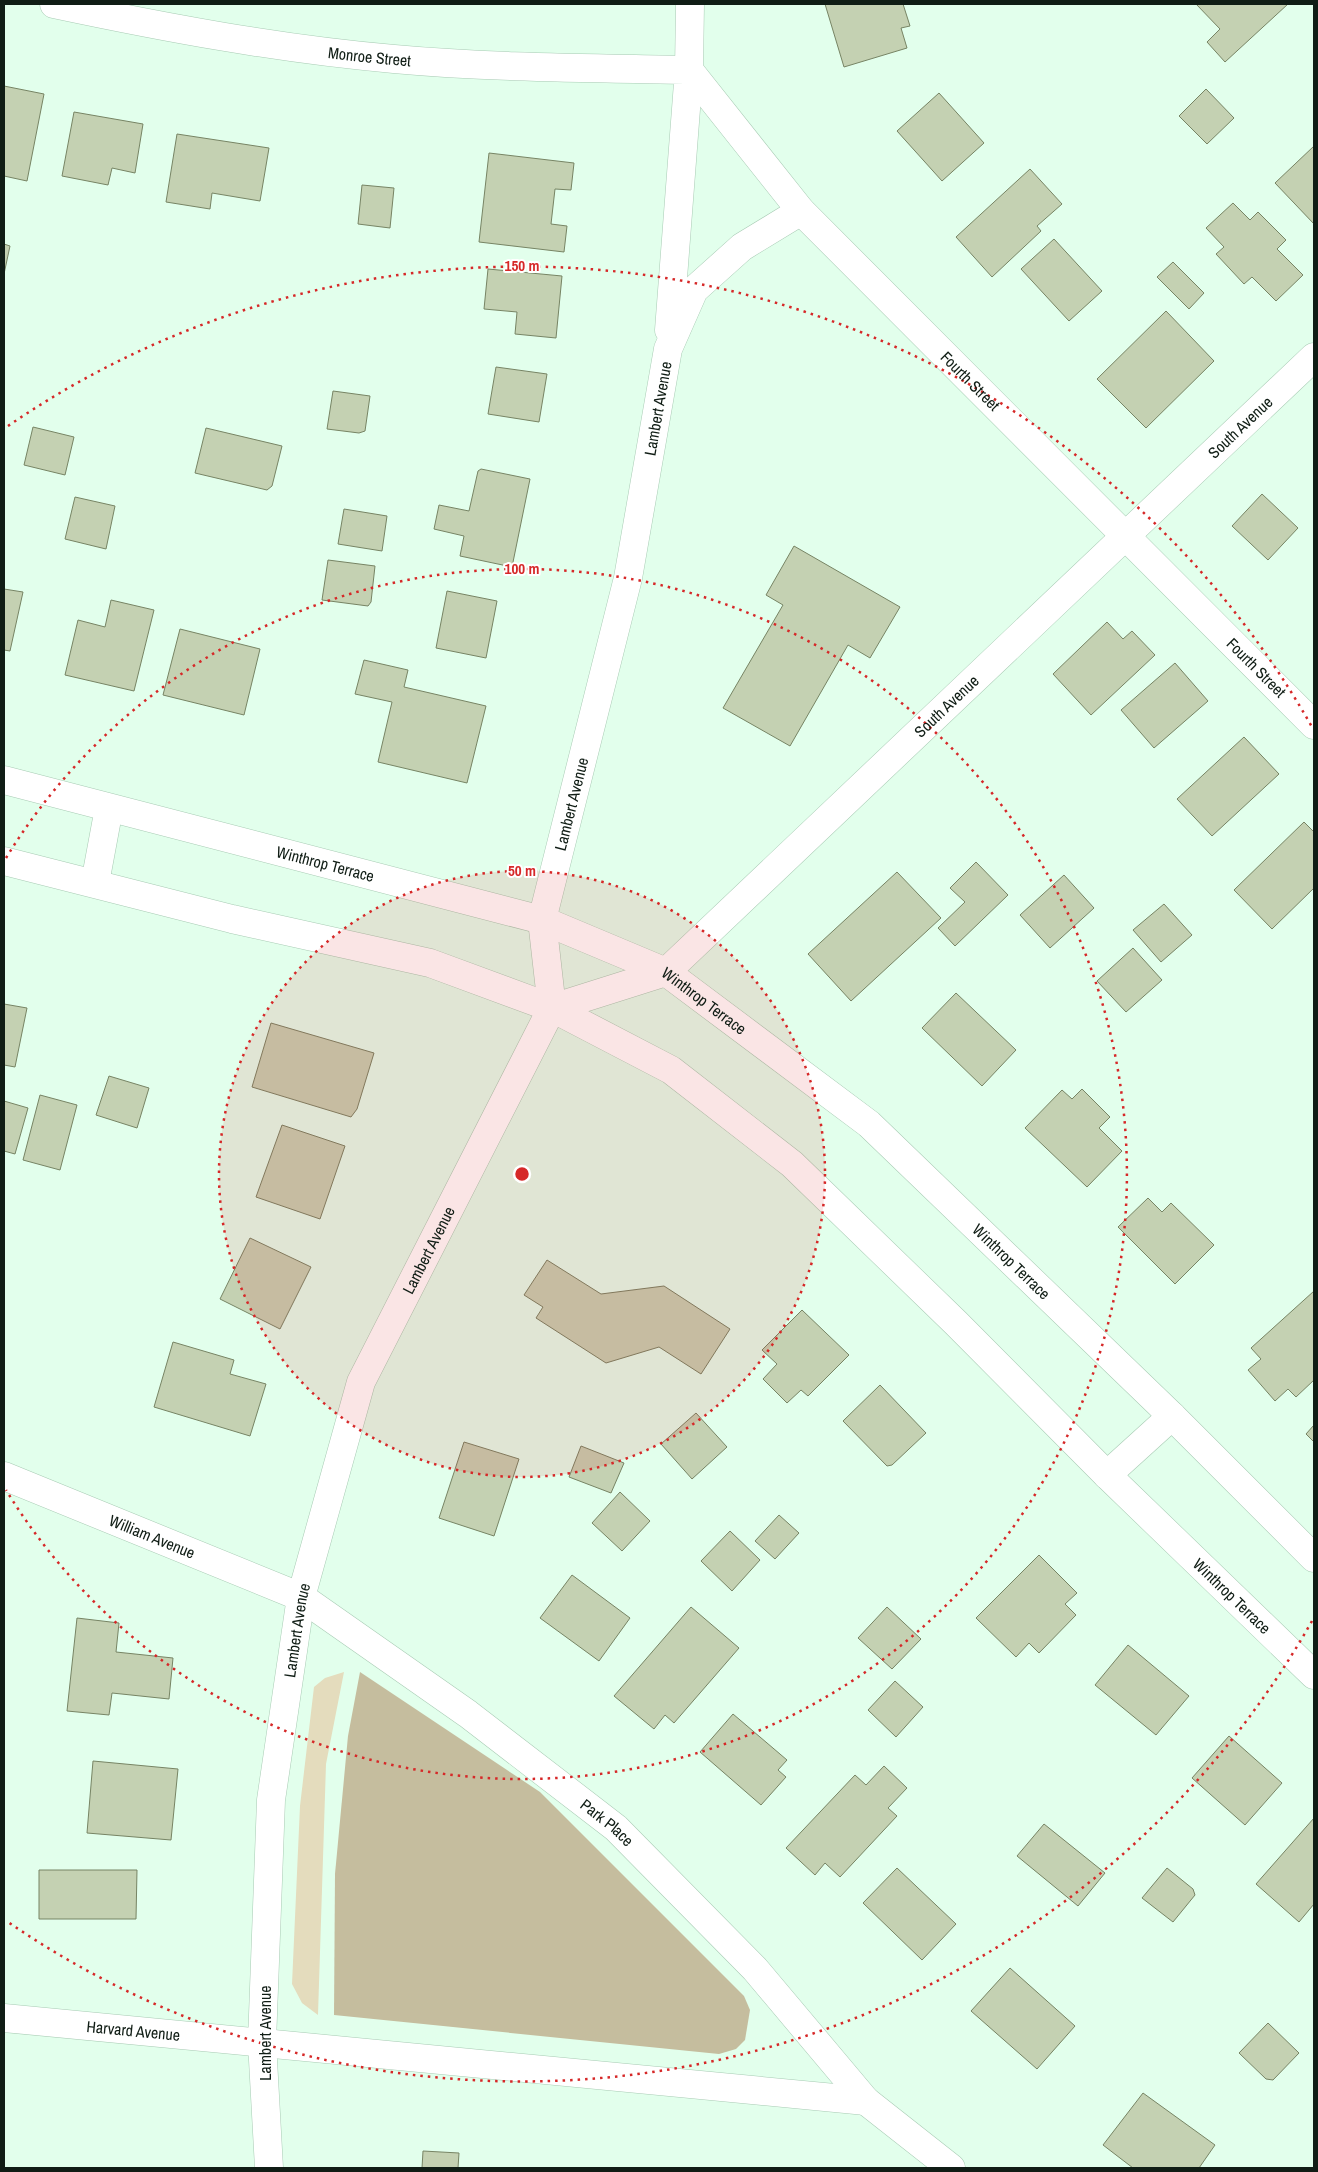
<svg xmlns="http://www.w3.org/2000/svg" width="1318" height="2172" font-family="'Archivo Narrow',sans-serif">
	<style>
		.green { fill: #e4dcbd }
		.forest { fill: #c5bd9e }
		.building { fill: #c4d1b2; stroke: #778464 }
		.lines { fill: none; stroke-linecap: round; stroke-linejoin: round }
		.street-casing { stroke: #a8cbb4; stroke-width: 29 }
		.secondary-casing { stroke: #a8cbb4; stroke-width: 29 }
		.street { stroke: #fff; stroke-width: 28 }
		.secondary { stroke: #fff; stroke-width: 28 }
		.ring { fill: none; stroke: #d62828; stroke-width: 2.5; stroke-dasharray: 2.5 5 }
		.labels { text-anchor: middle; stroke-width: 4; stroke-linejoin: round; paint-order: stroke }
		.street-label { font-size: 16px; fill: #101d15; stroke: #fff }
		.centre { fill: #d62828; stroke: #fff; stroke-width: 2.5 }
		.ring-label { font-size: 15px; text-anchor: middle; font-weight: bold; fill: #d62828; stroke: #fff; stroke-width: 4; stroke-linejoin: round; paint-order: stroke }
	</style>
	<rect width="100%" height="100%" fill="#e2ffec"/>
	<path class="green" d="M344,1672L326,1764L318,2015L302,2003L292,1984L300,1806L314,1687L325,1678Z"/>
	<path class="forest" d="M360,1672L540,1792L744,1996L750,2010L745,2040L736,2049L719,2054L334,2015L335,1874L348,1736Z"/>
	<g class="building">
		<path d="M825,4H903L910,26L901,28L907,48L844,67Z"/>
		<path d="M1196,4H1288L1225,62L1207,42L1220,29Z"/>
		<path d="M4,86L44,94L27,181L4,176Z"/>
		<path d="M1206,89L1234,118L1207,144L1179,116Z"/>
		<path d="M939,93L984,143L942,181L897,131Z"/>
		<path d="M74,112L143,124L135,173L112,168L108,185L62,176Z"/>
		<path d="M177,134L269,148L260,201L212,193L210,209L166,202Z"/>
		<path d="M1314,146V224L1275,183Z"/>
		<path d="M489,153L574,163L571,190L555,189L551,224L567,226L564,252L479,242Z"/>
		<path d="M1030,169L1062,204L1037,226L1041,231L992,277L956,237Z"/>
		<path d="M362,185L394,188L390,228L358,224Z"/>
		<path d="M1233,203L1250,220L1258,212L1286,240L1277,249L1303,275L1276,301L1252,277L1244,284L1216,254L1224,247L1206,228Z"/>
		<path d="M1054,239L1102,291L1069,321L1021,269Z"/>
		<path d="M4,244L10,246L4,274Z"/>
		<path d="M1173,262L1204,293L1189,309L1157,277Z"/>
		<path d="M488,269L562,276L556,338L515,334L517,312L484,309Z"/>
		<path d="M1166,311L1214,361L1146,428L1097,379Z"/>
		<path d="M496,367L547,374L539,422L488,414Z"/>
		<path d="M333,391L370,396L365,431L359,433L327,429Z"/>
		<path d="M33,427L74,437L65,475L24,465Z"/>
		<path d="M206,428L282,446L272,486L267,490L195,473Z"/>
		<path d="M481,469L530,479L512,567L460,556L464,536L434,529L439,505L469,511L478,471Z"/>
		<path d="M1262,494L1298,528L1268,560L1232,526Z"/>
		<path d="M75,497L115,506L106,549L65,539Z"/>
		<path d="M344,509L387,516L382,551L338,544Z"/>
		<path d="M794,546L900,607L870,658L848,645L790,746L723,708L783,605L766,595Z"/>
		<path d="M328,560L375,566L371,602L368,606L322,600Z"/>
		<path d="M4,589L23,592L10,651L4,650Z"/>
		<path d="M447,591L497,601L486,658L436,648Z"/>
		<path d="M111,600L154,610L134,691L65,675L78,620L105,627Z"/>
		<path d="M1107,622L1123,639L1132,631L1155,655L1091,715L1053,674Z"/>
		<path d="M180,629L260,649L244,715L163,695Z"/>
		<path d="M364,660L408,670L404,687L486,706L467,783L378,762L392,702L355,694Z"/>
		<path d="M1175,663L1208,701L1154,748L1121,710Z"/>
		<path d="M1244,737L1279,774L1212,836L1177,799Z"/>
		<path d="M1304,822L1314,832V888L1272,929L1234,890Z"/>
		<path d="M976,862L1008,895L955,946L938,928L965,902L950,888Z"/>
		<path d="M897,872L941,918L851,1001L808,954Z"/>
		<path d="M1064,875L1094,908L1050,948L1020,915Z"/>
		<path d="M1164,904L1192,935L1161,962L1133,930Z"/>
		<path d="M1133,948L1162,980L1126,1012L1097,981Z"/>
		<path d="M956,993L1016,1050L982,1086L922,1028Z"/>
		<path d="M4,1004L27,1008L15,1067L4,1065Z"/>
		<path d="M271,1023L374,1053L357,1109L351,1117L252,1087Z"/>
		<path d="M109,1076L149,1088L137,1128L96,1115Z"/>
		<path d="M1082,1089L1110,1117L1099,1128L1122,1151L1087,1187L1025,1128L1062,1090L1072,1099Z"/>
		<path d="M40,1095L77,1105L60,1170L23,1160Z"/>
		<path d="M4,1101L28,1108L15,1154L4,1151Z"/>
		<path d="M282,1125L345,1146L320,1219L256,1197Z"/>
		<path d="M1148,1198L1162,1212L1171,1203L1214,1245L1175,1284L1118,1227Z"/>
		<path d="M250,1238L311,1267L280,1329L220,1299Z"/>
		<path d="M547,1260L601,1294L664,1286L730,1329L701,1374L659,1347L606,1363L536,1318L543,1307L524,1295Z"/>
		<path d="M1314,1291V1380L1296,1397L1288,1389L1275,1401L1248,1370L1261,1359L1251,1348Z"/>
		<path d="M802,1310L849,1355L808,1396L801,1390L787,1403L763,1379L777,1364L762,1350Z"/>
		<path d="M173,1342L234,1360L230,1374L266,1384L250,1436L154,1407Z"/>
		<path d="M880,1385L926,1433L892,1465L887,1466L843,1421Z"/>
		<path d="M696,1413L727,1447L692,1479L661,1444Z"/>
		<path d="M1314,1425V1442L1306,1434Z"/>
		<path d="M464,1442L519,1459L494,1536L439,1518Z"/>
		<path d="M581,1446L624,1463L611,1493L569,1477Z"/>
		<path d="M620,1492L650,1521L622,1551L592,1523Z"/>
		<path d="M779,1515L799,1533L775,1559L755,1541Z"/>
		<path d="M730,1531L760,1560L732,1591L701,1561Z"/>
		<path d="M1039,1555L1077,1593L1065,1604L1076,1615L1039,1653L1029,1643L1016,1657L976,1618Z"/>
		<path d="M572,1575L630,1618L599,1661L540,1618Z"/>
		<path d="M691,1607L739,1648L674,1723L665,1715L654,1729L614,1696Z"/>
		<path d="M887,1607L921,1639L892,1669L858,1638Z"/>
		<path d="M77,1618L119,1623L116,1652L173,1658L169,1699L112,1693L109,1715L67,1711Z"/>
		<path d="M1128,1645L1189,1696L1156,1735L1095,1685Z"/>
		<path d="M895,1681L923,1707L896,1737L868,1710Z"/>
		<path d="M733,1714L787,1760L778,1770L786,1777L761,1805L700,1752Z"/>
		<path d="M1229,1736L1282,1783L1245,1825L1192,1778Z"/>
		<path d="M93,1761L178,1769L171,1840L87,1833Z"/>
		<path d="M884,1766L907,1788L888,1808L897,1816L840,1877L825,1863L815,1875L786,1848L855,1775L866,1785Z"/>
		<path d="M1314,1818V1904L1299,1922L1256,1884Z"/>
		<path d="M1044,1824L1105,1873L1078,1906L1017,1856Z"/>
		<path d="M897,1868L956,1924L922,1960L863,1903Z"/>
		<path d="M1167,1868L1193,1889L1195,1895L1173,1922L1142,1898Z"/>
		<path d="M39,1870H137L136,1919H39Z"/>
		<path d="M1010,1968L1075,2026L1037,2069L971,2011Z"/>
		<path d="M1268,2023L1299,2053L1273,2080L1266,2079L1239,2053Z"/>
		<path d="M1143,2093L1215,2145L1199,2168H1133L1103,2145Z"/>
		<path d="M423,2151L459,2153L458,2168H422Z"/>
	</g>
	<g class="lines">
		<defs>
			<g id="street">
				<path id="s1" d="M54,4C167,28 280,49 394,59C492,68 591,68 689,70L669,330"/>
				<path id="s2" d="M690,4L689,70L801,211L1314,725"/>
				<path id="s3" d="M552,1008L666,972L1314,357"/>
				<path id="s4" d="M4,1476L301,1597L468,1714L616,1828L755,1969L866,2101L951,2168"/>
				<path id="s5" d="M4,2018L866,2101"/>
				<path id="s6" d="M269,2168L262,2042L271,1800L301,1597L361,1382L552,1008L542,920L628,578L668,349L694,290L742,247L801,211"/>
			</g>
			<g id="secondary">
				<path id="s7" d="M4,780L542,920L666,972L869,1124L1172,1416L1314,1558"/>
				<path id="s8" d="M4,861L232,919L430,963L552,1008L671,1070L792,1164L956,1323L1107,1475L1314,1675"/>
				<path d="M95,883L109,808"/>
				<path d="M1107,1475L1172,1416"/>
			</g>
		</defs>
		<use href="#street" class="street-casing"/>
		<use href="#secondary" class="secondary-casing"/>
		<use href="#street" class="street"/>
		<use href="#secondary" class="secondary"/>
	</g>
	<circle cx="522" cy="1174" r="303" fill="#d62828" fill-opacity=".12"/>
	<g class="ring">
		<circle cx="522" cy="1174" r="303"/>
		<path d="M6 858A605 605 0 1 1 6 1490"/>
		<path d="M1312 1621A908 908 0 0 1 8 1922M8 426A908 908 0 0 1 1312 727"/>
	</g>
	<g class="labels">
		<g class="street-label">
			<text dy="6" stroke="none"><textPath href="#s1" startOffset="320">Monroe Street</textPath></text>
			<text dy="6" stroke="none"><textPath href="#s2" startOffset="486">Fourth Street</textPath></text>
			<text dy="6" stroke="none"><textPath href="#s6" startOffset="1830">Lambert Avenue</textPath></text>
			<text dy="6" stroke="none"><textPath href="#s3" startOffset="911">South Avenue</textPath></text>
			<text dy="6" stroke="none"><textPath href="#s2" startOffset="891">Fourth Street</textPath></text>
			<text dy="6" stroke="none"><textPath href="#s3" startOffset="506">South Avenue</textPath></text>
			<text dy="6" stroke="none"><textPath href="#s6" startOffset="1425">Lambert Avenue</textPath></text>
			<text dy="6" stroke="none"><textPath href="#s7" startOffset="332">Winthrop Terrace</textPath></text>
			<text dy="6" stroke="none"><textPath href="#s7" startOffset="738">Winthrop Terrace</textPath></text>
			<text dy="6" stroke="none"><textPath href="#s6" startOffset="945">Lambert Avenue</textPath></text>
			<text dy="6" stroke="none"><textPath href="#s7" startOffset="1142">Winthrop Terrace</textPath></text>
			<text dy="6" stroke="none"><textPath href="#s4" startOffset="160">William Avenue</textPath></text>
			<text dy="6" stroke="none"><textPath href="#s8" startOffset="1472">Winthrop Terrace</textPath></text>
			<text dy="6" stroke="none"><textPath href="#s6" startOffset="540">Lambert Avenue</textPath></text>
			<text dy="6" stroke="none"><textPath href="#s4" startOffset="701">Park Place</textPath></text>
			<text dy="6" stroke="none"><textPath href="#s5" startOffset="130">Harvard Avenue</textPath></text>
			<text transform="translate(265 2033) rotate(-90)" y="6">Lambert Avenue</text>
		</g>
	</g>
	<circle cx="522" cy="1174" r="8" class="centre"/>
	<g class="ring-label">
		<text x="522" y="271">150 m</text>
		<text x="522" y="574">100 m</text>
		<text x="522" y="876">50 m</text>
	</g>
	<rect width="1318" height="2172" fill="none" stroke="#101d15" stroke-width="10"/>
</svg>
